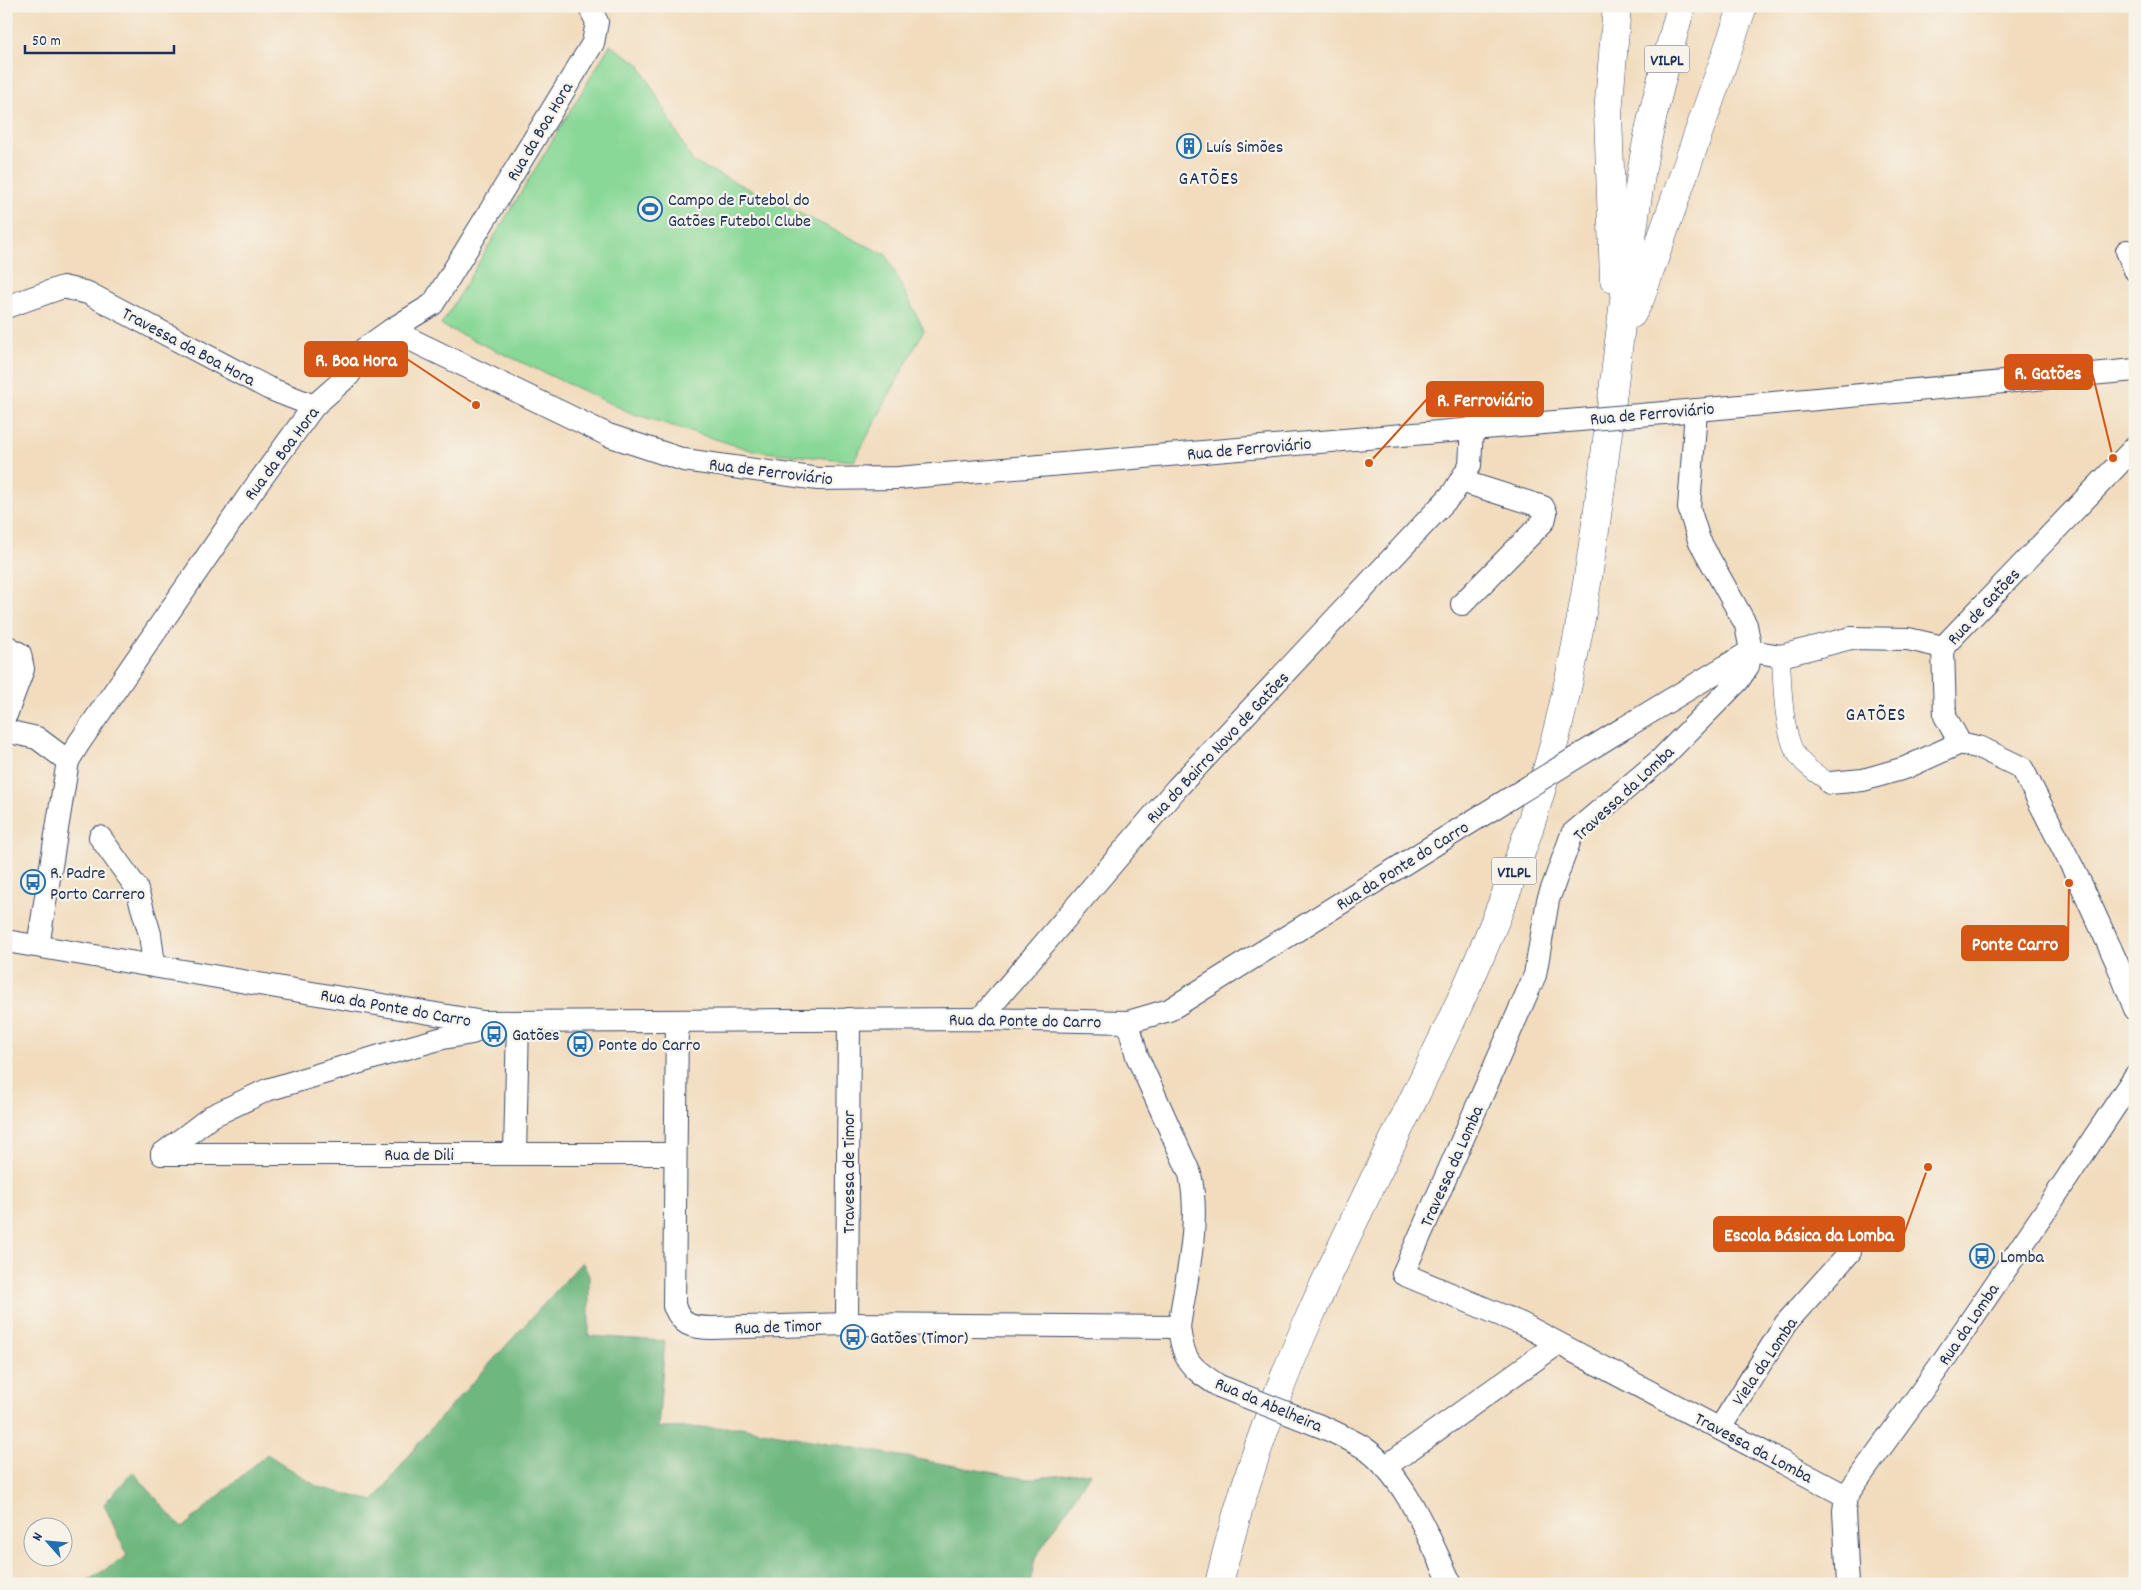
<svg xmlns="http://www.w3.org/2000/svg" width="2141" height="1590" font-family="Dekko,sans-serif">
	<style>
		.green { fill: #89d897; stroke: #52847a }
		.forest { fill: #6eb880; stroke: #44746f }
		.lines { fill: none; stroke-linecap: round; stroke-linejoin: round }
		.pedestrian-casing { stroke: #3b496c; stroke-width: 19 }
		.minor-casing { stroke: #3b496c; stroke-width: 24 }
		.trunk-casing { stroke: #3b496c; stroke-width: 29 }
		.pedestrian { stroke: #fff; stroke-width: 18 }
		.minor { stroke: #fff; stroke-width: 22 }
		.trunk { stroke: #fff; stroke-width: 28 }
		.minor-bridge-casing { stroke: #3b496c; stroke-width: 24; stroke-linecap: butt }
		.minor-bridge { stroke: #fff; stroke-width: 22 }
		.labels { text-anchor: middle; stroke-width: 4.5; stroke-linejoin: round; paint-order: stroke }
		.shield { fill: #f7f3e8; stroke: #5d6a87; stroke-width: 1 }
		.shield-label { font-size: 16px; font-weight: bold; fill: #1b2f5e }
		.street-label { font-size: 18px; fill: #1b2f5e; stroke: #f7f3e8 }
		.poi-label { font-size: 18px; fill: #1b2f5e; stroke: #f7f3e8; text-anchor: start }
		.neighbourhood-label { font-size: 19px; letter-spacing: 1px; fill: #1b2f5e; stroke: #f7f3e8 }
		.leader { fill: none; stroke: #d45514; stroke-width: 2 }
		.callout-dot { fill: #d45514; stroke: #f7f3e8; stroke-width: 2 }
		.callout { fill: #d45514; stroke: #d45514; stroke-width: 2 }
		.callout-label { font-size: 19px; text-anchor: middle; font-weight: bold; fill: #fff }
	</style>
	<rect width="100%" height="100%" fill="#f7f3e8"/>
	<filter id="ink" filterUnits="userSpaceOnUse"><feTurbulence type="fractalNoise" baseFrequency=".02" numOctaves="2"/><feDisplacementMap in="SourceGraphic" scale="10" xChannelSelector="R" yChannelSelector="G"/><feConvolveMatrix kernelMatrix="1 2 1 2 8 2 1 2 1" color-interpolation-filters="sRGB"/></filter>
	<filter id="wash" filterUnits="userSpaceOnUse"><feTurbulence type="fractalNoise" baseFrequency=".0096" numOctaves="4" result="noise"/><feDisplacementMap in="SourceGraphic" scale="20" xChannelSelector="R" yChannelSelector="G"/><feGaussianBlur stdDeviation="1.12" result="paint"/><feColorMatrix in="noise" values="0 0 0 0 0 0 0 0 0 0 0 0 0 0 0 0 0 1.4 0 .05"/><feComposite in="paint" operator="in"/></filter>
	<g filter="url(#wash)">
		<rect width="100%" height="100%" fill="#f2dcbd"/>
		<path class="green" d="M610,45L639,64L693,162L886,255L924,330L854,461L754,451L631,413L441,325Z"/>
		<path class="forest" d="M582,1262L589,1275V1336L665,1341L658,1428L740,1427L1027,1479L1091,1472L1035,1558L1030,1584H82L127,1556L104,1504L133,1472L182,1528L267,1454L318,1487L374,1501L425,1435Z"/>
	</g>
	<g filter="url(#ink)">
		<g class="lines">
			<defs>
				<path id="pedestrian" d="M1781,656C1782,682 1783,735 1797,755C1805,767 1818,775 1830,783"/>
				<g id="minor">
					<path d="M2127,251L2135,270"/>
					<path d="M6,307L63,287L88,293L268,388L314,406"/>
					<path d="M391,330L608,435L684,460L818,479L898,478L1543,423"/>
					<path d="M1696,410L1689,508L1699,540L1746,625L1751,651L1748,666L1738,681L1660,760L1572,834L1548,900L1535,975L1403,1274L1522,1324L1846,1496"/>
					<path d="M1664,413L2135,370"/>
					<path d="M2135,447L1943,647L1945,716L1960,743L1981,748L2022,768L2080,882L2117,963L2135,1009"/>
					<path d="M1461,481L1543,507L1546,513L1544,521L1462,604"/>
					<path d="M6,646L20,654L23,669L6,715"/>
					<path d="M1624,728L1751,651L1781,656L1851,638L1908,639L1943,647"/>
					<path d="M6,731L37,738L68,761"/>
					<path d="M1830,783L1863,780L1905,768L1960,743"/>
					<path d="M100,837L136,887L150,934L154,965"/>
					<path d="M6,941L483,1022L980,1019L1128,1022L1169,1010L1455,832"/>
					<path d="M38,946L68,761L79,743L250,494L314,406L349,375L364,349L391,330L433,304L593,43L597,22L589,6"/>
					<path d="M980,1019L1176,789L1453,493L1470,465L1472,428"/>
					<path d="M677,1021L674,1306C683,1326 690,1327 711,1328L847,1324L1179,1327"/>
					<path d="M1128,1022L1137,1056L1190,1174C1201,1224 1186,1278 1179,1327C1183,1362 1191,1368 1219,1386"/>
					<path d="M162,1154H675"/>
					<path d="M162,1154L212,1116L267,1090L400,1050L443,1038L472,1033L483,1022"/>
					<path d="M515,1154L518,1022"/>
					<path d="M847,1324L849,1019"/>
					<path d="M1325,1428C1338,1434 1351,1440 1363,1447C1406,1476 1429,1539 1451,1584"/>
					<path d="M1720,1428L1786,1323L1850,1252"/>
					<path d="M1385,1467L1557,1344"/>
					<path d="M1848,1584L1844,1511L1846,1496L1939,1367L2046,1210L2135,1076"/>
				</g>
				<g id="trunk">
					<path d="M1614,279L1608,114L1617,6"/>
					<path d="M1632,314L1640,299L1743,6"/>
					<path d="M1219,1584C1240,1492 1272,1402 1310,1316C1382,1151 1475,996 1531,823C1600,611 1608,387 1642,168C1651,114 1667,60 1681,6"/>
				</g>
			</defs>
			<use href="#pedestrian" class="pedestrian-casing"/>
			<use href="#minor" class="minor-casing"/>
			<use href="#trunk" class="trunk-casing"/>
			<use href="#pedestrian" class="pedestrian"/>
			<use href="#minor" class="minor"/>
			<use href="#trunk" class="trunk"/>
			<defs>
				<g id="minor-bridge">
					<path d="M1543,423L1664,413"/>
					<path d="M1455,832L1624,728"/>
					<path d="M1219,1386L1325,1428"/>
				</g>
			</defs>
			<use href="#minor-bridge" class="minor-bridge-casing"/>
			<use href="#minor-bridge" class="minor-bridge"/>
		</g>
	</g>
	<defs>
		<symbol id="building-ring" viewBox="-11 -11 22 22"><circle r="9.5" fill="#f7f3e8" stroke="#1f6fb2" stroke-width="1.5"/><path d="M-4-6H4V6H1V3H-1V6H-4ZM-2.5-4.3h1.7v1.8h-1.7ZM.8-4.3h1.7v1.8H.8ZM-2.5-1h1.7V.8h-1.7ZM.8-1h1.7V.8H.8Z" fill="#1f6fb2"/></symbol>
		<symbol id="stadium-ring" viewBox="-11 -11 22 22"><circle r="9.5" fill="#f7f3e8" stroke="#1f6fb2" stroke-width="1.5"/><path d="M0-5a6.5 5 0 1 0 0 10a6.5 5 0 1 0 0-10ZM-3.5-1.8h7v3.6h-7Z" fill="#1f6fb2"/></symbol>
		<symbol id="bus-ring" viewBox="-11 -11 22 22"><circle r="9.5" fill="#f7f3e8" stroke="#1f6fb2" stroke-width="1.5"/><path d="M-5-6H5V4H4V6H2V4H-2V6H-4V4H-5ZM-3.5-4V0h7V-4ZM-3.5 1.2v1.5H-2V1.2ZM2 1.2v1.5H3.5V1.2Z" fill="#1f6fb2"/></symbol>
	</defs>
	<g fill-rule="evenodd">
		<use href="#building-ring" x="1175" y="132" width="28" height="28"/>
		<use href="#stadium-ring" x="636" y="195" width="28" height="28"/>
		<use href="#bus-ring" x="19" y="868" width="28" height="28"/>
		<use href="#bus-ring" x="480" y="1020" width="28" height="28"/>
		<use href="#bus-ring" x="566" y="1030" width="28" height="28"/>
		<use href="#bus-ring" x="1968" y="1242" width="28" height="28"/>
		<use href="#bus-ring" x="839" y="1323" width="28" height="28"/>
	</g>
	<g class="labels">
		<g class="shield">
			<rect x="1644.5" y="45.5" width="45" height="27" rx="4"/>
			<rect x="1491.5" y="857.5" width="45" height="27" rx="4"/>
		</g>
		<g class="shield-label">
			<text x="1667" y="65">VILPL</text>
			<text x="1514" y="877">VILPL</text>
		</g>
		<g class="street-label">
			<text transform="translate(539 131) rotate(-59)" y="6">Rua da Boa Hora</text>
			<text transform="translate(189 346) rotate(28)" y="6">Travessa da Boa Hora</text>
			<text transform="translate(1652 413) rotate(-5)" y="6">Rua de Ferroviário</text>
			<text transform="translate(1249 448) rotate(-5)" y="6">Rua de Ferroviário</text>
			<text transform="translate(281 453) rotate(-53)" y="6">Rua da Boa Hora</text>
			<text transform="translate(771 471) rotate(7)" y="6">Rua de Ferroviário</text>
			<text transform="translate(1983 606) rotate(-47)" y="6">Rua de Gatões</text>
			<text transform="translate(1217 747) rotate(-47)" y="6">Rua do Bairro Novo de Gatões</text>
			<text transform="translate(1623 793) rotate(-43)" y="6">Travessa da Lomba</text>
			<text transform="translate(1402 865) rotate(-32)" y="6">Rua da Ponte do Carro</text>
			<text transform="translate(396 1007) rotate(10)" y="6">Rua da Ponte do Carro</text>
			<text transform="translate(1025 1020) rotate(1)" y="6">Rua da Ponte do Carro</text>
			<text x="419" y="1160">Rua de Dili</text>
			<text transform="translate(1451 1166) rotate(-66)" y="6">Travessa da Lomba</text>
			<text transform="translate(848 1172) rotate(-90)" y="6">Travessa de Timor</text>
			<text transform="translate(1968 1324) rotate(-56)" y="6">Rua da Lomba</text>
			<text transform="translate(778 1326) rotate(-2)" y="6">Rua de Timor</text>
			<text transform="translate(1764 1361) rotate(-56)" y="6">Viela da Lomba</text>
			<text transform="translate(1269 1404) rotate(23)" y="6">Rua da Abelheira</text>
			<text transform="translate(1754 1447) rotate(28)" y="6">Travessa da Lomba</text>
		</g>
		<g class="poi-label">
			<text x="1206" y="152">Luís Simões</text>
			<text x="668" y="205">Campo de Futebol do<tspan x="668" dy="21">Gatões Futebol Clube</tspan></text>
			<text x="50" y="878">R. Padre<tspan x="50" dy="21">Porto Carrero</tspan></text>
			<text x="512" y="1040">Gatões</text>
			<text x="598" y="1050">Ponte do Carro</text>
			<text x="2000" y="1262">Lomba</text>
			<text x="870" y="1343">Gatões (Timor)</text>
		</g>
		<g class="neighbourhood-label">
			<text x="1209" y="184">GATÕES</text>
			<text x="1876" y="720">GATÕES</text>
		</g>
	</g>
	<path class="leader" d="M476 405L407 359M2113 458L2092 372M1369 463L1427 399M2069 883L2068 943M1928 1167L1904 1234"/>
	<g class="callout-dot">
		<circle cx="476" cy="405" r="5"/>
		<circle cx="2113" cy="458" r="5"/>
		<circle cx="1369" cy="463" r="5"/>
		<circle cx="2069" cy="883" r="5"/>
		<circle cx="1928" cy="1167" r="5"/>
	</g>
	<g class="callout">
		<rect x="305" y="342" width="102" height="34" rx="5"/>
		<rect x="2005" y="355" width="87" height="34" rx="5"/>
		<rect x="1427" y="382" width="116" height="34" rx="5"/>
		<rect x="1962" y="926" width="106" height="34" rx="5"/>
		<rect x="1714" y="1217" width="190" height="34" rx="5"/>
	</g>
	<g class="callout-label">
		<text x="356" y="366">R. Boa Hora</text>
		<text x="2048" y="379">R. Gatões</text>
		<text x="1485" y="406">R. Ferroviário</text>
		<text x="2015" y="950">Ponte Carro</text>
		<text x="1809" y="1241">Escola Básica da Lomba</text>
	</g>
	<rect width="2141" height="1590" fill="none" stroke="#f7f3e8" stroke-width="25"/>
	<g transform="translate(48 1542) rotate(297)"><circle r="24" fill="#f7f3e8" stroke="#9fa5b1"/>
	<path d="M0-4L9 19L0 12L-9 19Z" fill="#1f6fb2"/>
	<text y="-8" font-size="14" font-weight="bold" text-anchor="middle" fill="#1b2f5e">N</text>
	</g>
	<path d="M25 45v8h149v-8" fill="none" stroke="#1b2f5e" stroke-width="2.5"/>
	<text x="32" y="45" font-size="15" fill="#1b2f5e" stroke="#f7f3e8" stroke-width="4" paint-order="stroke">50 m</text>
</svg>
